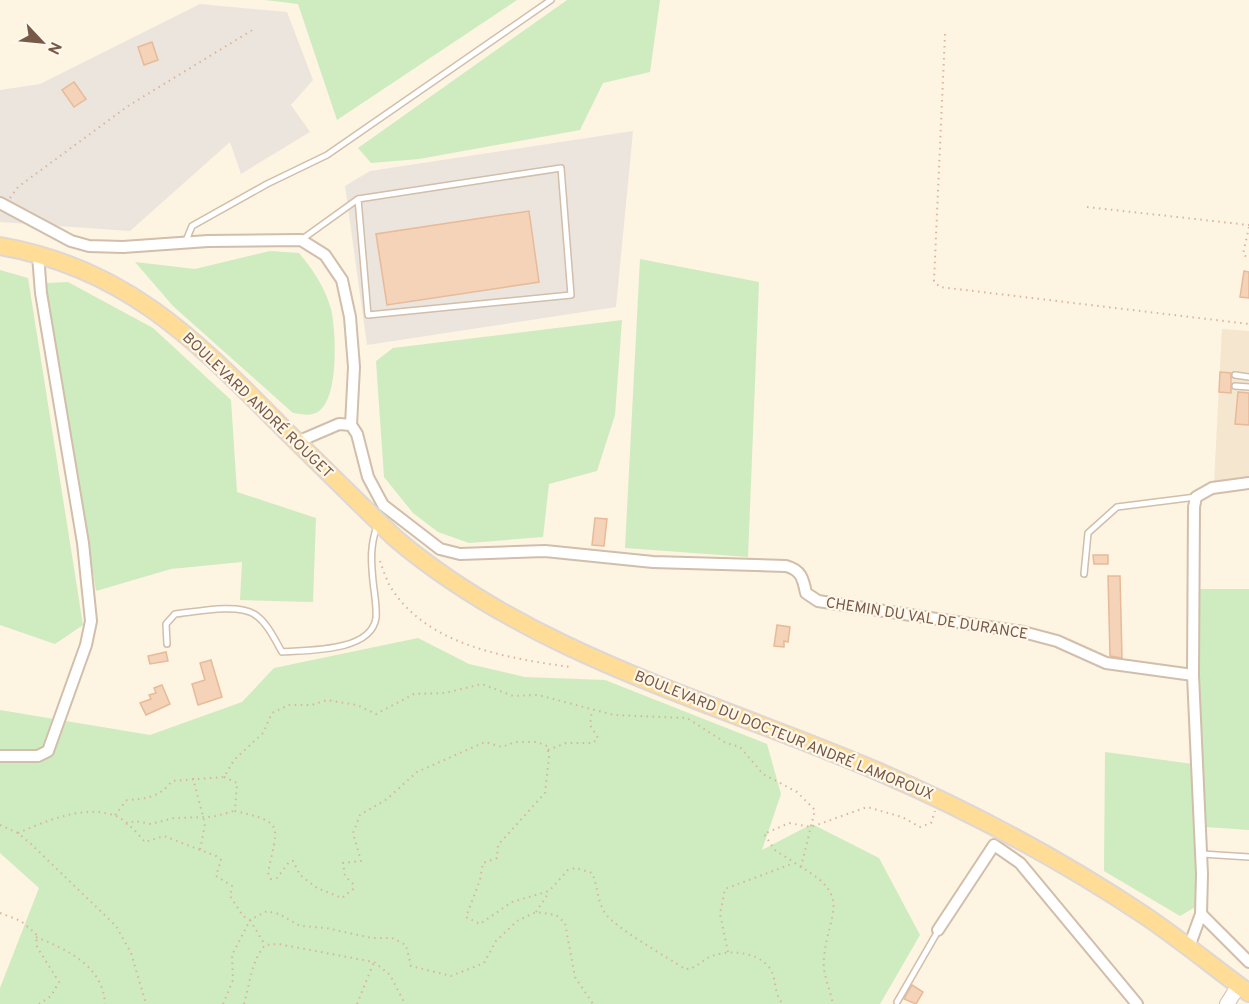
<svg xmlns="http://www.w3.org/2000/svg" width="1249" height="1004" font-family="Overpass,sans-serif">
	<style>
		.residential { fill: #f5e6d0 }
		.industrial { fill: #ece5dd }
		.green { fill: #cfebc0 }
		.building { fill: #f4d3b8; stroke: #e7ba98; stroke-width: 1.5 }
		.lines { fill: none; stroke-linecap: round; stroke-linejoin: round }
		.service-casing { stroke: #d1beab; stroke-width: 8 }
		.minor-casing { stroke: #d1beab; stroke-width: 14 }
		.tertiary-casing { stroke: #d1beab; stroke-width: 16 }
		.primary-casing { stroke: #ded7d3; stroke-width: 20 }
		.path { stroke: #d8b69b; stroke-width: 2; stroke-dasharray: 1.5 4.5; stroke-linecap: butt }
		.service { stroke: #fff; stroke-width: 5 }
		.minor { stroke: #fff; stroke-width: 10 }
		.tertiary { stroke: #fff; stroke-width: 14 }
		.primary { stroke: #ffdd97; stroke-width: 16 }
		.labels { text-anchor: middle; stroke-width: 4.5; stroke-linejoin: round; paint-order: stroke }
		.street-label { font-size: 15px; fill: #765a47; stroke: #fff7e9 }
	</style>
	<rect width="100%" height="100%" fill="#fdf4e2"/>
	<path class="residential" d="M1222,329L1249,331V478L1214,483Z"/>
	<g class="industrial">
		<path d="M200,4L287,12L313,80L291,105L310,132L241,174L230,142L130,231L0,222V90L40,84Z"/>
		<path d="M633,131L616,307L367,345L345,186L370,171Z"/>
	</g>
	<g class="green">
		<path d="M265,0H517L337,120L298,4Z"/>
		<path d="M567,0H660L650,72L603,83L580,130L419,159L371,163L358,148Z"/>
		<path d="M270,251L299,253C313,270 325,287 331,309C336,330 339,397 319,411C311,417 302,414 293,413L173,306L135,262L195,269Z"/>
		<path d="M640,259L759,282L748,557L625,548Z"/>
		<path d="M0,270L28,278L83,625L55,644L0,625Z"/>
		<path d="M68,282L153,328L231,400L237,492L316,518L313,602L240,600L242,562L171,569L96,591L46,283Z"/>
		<path d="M622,320L615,415L597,471L549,484L543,537L469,543L438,532L413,513L384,477L376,361L393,348Z"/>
		<path d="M1198,589H1249V830L1206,827L1197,663Z"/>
		<path d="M418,638L469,664L525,677L605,680L767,744L781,794L762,850L812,824L879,858L920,935L880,1004H0V988L39,888L0,853V710L150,735L242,702L274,668Z"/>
		<path d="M1105,752L1193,764L1197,906L1180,916L1104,871Z"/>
	</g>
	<g class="building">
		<path d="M152,42L158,60L144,65L138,47Z"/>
		<path d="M74,82L86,99L74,107L62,90Z"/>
		<path d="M529,211L539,282L387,305L376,234Z"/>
		<path d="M1244,271L1249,272V298L1240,297Z"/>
		<path d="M1220,372L1231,373V393L1219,392Z"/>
		<path d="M1238,392L1249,393V425L1235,424Z"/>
		<path d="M595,518L607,519L604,546L592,545Z"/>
		<path d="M1093,555H1108V564H1094Z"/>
		<path d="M1108,576H1120L1122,658L1110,656Z"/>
		<path d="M777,625L790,627L788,642L784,641V647L774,646Z"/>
		<path d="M166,652L168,661L150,664L148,656Z"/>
		<path d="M211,660L222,697L198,705L192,684L205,680L200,663Z"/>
		<path d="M162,685L170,704L146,715L140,703L151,699L149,695L156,693L154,688Z"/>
		<path d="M912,985L923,992L916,1004L904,999Z"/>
	</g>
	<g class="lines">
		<defs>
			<g id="service">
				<path d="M301,240L358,199L368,315L571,295L561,168L358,199"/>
				<path d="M185,243L192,226L267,184L327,155L551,0"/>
				<path d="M1235,375L1249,377"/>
				<path d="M1235,386L1249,387"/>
				<path d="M1084,574L1088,533L1117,507L1196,497"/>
				<path d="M167,644L166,624L175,614C195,612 237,603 254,614C267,622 275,640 282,652C308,650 371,652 376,618C377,606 374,592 373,581C371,561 370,546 377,526"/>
				<path d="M1202,854L1249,857"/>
				<path d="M897,1002L938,931"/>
			</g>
			<g id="minor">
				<path d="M0,203L71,241L89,246L123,247L208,241L301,240L325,255L342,280L350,317L354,367L351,425"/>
				<path d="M297,442L339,424L351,425L357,434L368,477L383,505L440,549L460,554L545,551L653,562L786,566C801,570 803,578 806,593L818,601L1023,632L1057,641L1106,663L1193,675L1202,874L1201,914L1189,947"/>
				<path d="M1193,675L1194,507L1196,497L1212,488L1249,483"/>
				<path d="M0,756H38L48,751L86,645L91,621L83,543L41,293L38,255"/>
				<path d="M1201,914L1249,962"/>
				<path d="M938,930L994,845L1020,863L1137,1004"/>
			</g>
			<path id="tertiary" d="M1227,1004L1239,985"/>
			<path id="primary" d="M0,246C122,267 192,336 275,420C315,460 355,499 395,538C533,655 713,701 877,771C970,811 1063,861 1147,917C1182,941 1215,968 1249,993"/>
		</defs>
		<use href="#service" class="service-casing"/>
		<use href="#minor" class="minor-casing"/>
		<use href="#tertiary" class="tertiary-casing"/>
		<use href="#primary" class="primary-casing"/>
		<g class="path">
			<path d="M945,34L934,281L940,287L1249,324"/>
			<path d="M10,198L18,187L128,106L254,29"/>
			<path d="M1087,207L1249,225"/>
			<path d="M1249,227L1243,254L1249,259"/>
			<path d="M380,561C383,569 386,579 390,586C426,646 508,658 570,667"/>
			<path d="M548,750L566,743H593L598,738L590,725L592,710"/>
			<path d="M224,777L237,783L235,811C287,823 277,826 268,873L271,879L277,878L289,862L293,861L300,875L317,888L342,898L353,889V884L345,876L343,863L361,861L353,833L360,815L387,799L417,772L485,742L502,747L515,742H537L547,746L549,757L545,793L498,845L497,858L483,863L480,880L466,917L480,924L512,902L549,891L568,870L576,868L592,873C598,886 597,901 605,913C615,928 667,957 685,969C695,969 698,964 706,959C722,949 754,950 768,966C778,977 772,992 783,1004"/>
			<path d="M193,778L205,824L200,850"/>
			<path d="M115,815L127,800C146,799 160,797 172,781L224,777L234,760L263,733L272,713L289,705H312L327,700L357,705L376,714L414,694L445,693L482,684L513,696L538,695L614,715L687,718L726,743L740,747L763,774L797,792L815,810L801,867C853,897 828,913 824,958C822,972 830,990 833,1004"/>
			<path d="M126,824L135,821L151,824L174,818L212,817L234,811"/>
			<path d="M0,825L18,833L31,844L116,926L131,953L146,1004"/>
			<path d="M18,833C46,821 83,805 113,815C125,818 137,833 145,842L164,836L216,856L221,860L216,876L232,886L230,896L243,916L250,920L267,911L279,914L300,926L326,928L372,938H392L406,945L411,966L451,976L484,963L496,941L517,921L536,912L556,915L565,923L575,977L593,1004"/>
			<path d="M801,867L775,850L764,834L789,823L811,827L867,807L902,817L920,827L931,823L935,811"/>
			<path d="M536,912L549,892"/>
			<path d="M0,913L21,921L36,934L37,947L59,982L51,996L39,1004"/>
			<path d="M250,920L265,945"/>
			<path d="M36,937C68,950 103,966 105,1004"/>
			<path d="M728,952L720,914L725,889L794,863"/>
			<path d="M223,1004L233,980L232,955L250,920"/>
			<path d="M244,1004C250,984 251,961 265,945L278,944L374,962L390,975L405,1004"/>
			<path d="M357,1004L374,962"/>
		</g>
		<use href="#service" class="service"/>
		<use href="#minor" class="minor"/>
		<use href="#tertiary" class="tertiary"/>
		<use href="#primary" class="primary"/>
	</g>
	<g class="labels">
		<g class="street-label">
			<text transform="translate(258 405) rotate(44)" y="5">BOULEVARD ANDRÉ ROUGET</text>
			<text transform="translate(927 618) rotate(9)" y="5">CHEMIN DU VAL DE DURANCE</text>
			<text transform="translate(784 735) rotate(22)" y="5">BOULEVARD DU DOCTEUR ANDRÉ LAMOROUX</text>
		</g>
	</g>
	<g transform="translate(42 42) rotate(116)" stroke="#fff7e9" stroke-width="4.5" paint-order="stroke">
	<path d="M0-4.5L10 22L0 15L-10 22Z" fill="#765a47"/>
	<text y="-9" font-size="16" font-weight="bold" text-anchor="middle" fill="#765a47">N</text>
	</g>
</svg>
